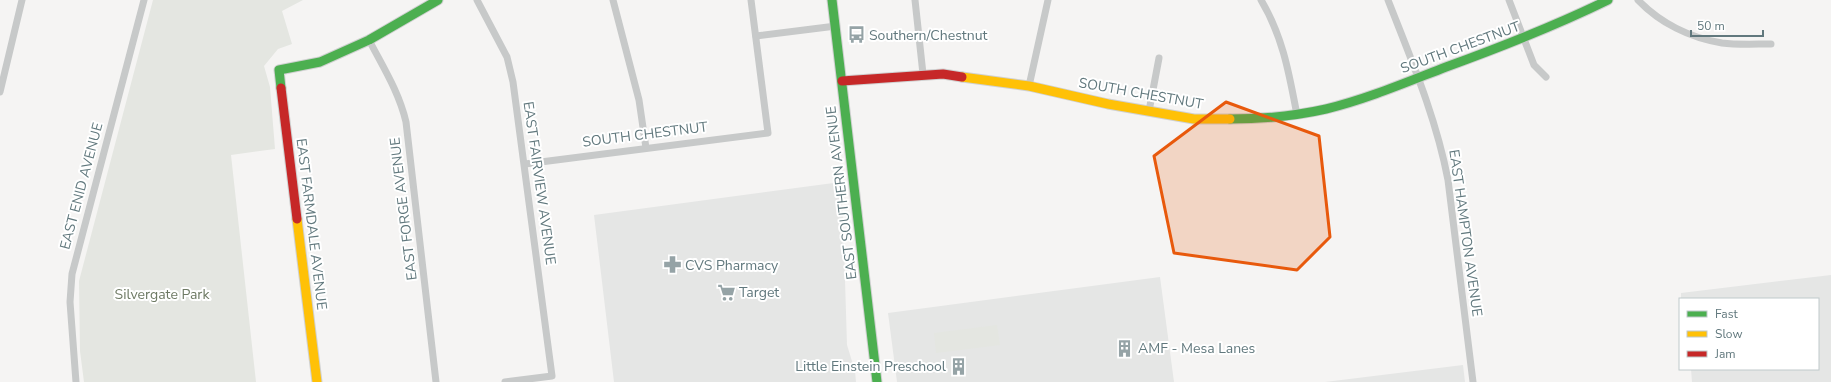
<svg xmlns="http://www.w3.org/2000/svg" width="1831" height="382" font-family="'Nunito Sans',sans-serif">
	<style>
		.built { fill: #e5e6e5 }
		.green { fill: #e4e6e1 }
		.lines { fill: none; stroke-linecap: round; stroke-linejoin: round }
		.fast-casing { stroke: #d0d1d1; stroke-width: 11 }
		.slow-casing { stroke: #d0d1d1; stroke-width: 11 }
		.jam-casing { stroke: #d0d1d1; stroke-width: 11 }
		.street { stroke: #c7c9c9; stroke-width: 7 }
		.fast { stroke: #4caf50; stroke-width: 9 }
		.slow { stroke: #ffc107; stroke-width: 9 }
		.jam { stroke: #c62828; stroke-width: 9 }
		.marked { fill: #e8590c; fill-opacity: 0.2; stroke: #e8590c; stroke-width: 3; stroke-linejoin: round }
		.labels { text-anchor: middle; stroke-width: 4; stroke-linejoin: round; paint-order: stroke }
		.poi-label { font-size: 14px; fill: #61787d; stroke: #fff; text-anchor: start }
		.street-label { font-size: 14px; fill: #61787d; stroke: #fff }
		.park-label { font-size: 14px; fill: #6e7a64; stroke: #fff }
	</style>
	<rect width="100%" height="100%" fill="#f5f4f3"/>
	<g class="built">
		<path d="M841,182L843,215L847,345L855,371L856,382H614L594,215Z"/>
		<path d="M1831,275V382H1692L1691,369H1818V299H1681V293Z"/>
		<path d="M1160,277L1174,382H897L888,313Z"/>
		<path d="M1463,365L1465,382H1325Z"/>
	</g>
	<g class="green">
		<path d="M153,0H303L282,11L292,44L278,49L264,66L270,87L275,149L231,155L256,382H84L80,351L79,281Z"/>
		<path d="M997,325L1000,345L936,353L934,333Z"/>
	</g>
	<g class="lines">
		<defs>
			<g id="fast">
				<path d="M832,0L877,382"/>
				<path d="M281,88L279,70L320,62L369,40L438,0"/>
				<path d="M1230,119C1262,119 1295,116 1326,109C1367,99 1407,82 1446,67C1501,47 1555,26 1608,0"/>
			</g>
			<g id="slow">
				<path d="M962,77L1029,86L1108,104L1194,119H1230"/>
				<path d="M297,219L317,382"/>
			</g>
			<g id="jam">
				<path d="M842,81L943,74L962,77"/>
				<path d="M281,88L297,219"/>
			</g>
		</defs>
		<use href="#fast" class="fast-casing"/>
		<use href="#slow" class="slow-casing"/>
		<use href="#jam" class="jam-casing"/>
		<g class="street">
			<path d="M477,0L507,57L513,82L552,376L505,382"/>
			<path d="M613,0L639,100L646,148"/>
			<path d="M915,0L923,74"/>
			<path d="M1261,0C1283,37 1289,73 1297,115"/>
			<path d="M1388,0C1411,59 1436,117 1448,180L1473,382"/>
			<path d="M1509,0L1534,65L1546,77"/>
			<path d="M1638,0C1660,23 1690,38 1722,43C1737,45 1755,44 1771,44"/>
			<path d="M756,36L836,26"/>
			<path d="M369,40C383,67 399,92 406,122L436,382"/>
			<path d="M1029,86L1048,0"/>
			<path d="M0,92L22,0"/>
			<path d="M1149,111L1159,58"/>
			<path d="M525,164L768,133L751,0"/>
			<path d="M76,382L70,302L72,274L144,0"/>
		</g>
		<use href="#fast" class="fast"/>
		<use href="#slow" class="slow"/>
		<use href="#jam" class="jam"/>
	</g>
	<path class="marked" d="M1226,102L1319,136L1330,237L1297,270L1174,253L1154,156Z"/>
	<defs>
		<symbol id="bus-bare" viewBox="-9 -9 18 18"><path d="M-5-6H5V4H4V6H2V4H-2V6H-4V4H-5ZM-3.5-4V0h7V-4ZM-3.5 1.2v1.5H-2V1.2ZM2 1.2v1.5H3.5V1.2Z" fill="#95a3a6" stroke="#fff" stroke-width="2.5" paint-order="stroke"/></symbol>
		<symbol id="pharmacy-bare" viewBox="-9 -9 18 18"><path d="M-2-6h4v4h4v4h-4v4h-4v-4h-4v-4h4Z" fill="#95a3a6" stroke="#fff" stroke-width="2.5" paint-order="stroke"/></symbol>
		<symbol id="supermarket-bare" viewBox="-9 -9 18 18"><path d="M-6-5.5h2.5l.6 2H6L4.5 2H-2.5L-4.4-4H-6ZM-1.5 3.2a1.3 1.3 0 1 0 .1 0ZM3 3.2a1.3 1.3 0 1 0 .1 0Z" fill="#95a3a6" stroke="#fff" stroke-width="2.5" paint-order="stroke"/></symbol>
		<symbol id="building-bare" viewBox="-9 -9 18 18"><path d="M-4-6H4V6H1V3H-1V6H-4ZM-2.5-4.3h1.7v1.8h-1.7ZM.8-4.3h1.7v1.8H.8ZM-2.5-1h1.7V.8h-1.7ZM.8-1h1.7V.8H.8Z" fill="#95a3a6" stroke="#fff" stroke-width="2.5" paint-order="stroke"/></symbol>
	</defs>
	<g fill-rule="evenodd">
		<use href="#bus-bare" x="844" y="22" width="25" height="25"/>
		<use href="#pharmacy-bare" x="660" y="252" width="25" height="25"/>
		<use href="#supermarket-bare" x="714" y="280" width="25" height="25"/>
		<use href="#building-bare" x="1112" y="336" width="25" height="25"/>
		<use href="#building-bare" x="946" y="354" width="25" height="25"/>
	</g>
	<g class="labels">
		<g class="poi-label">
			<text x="869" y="40">Southern/Chestnut</text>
			<text x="685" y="270">CVS Pharmacy</text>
			<text x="739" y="297">Target</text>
			<text x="1138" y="353">AMF - Mesa Lanes</text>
			<text x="946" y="371" text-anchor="end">Little Einstein Preschool</text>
		</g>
		<g class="street-label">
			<text transform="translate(1460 47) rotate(-20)" y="5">SOUTH CHESTNUT</text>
			<text transform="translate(1141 93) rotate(10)" y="5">SOUTH CHESTNUT</text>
			<text transform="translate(645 134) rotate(-7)" y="5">SOUTH CHESTNUT</text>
			<text transform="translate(540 183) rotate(82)" y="5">EAST FAIRVIEW AVENUE</text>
			<text transform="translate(81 186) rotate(-75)" y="5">EAST ENID AVENUE</text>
			<text transform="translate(841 193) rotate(-97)" y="5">EAST SOUTHERN AVENUE</text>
			<text transform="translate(403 209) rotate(-97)" y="5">EAST FORGE AVENUE</text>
			<text transform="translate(312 224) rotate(83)" y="5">EAST FARMDALE AVENUE</text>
			<text transform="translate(1466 233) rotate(82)" y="5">EAST HAMPTON AVENUE</text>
		</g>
		<g class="park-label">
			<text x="162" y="299">Silvergate Park</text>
		</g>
	</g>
	<rect x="1679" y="298" width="140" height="72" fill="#ffffff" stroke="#c0c9cb"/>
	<rect x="1687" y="311" width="20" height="6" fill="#4caf50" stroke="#c0c9cb"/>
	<text x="1715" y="318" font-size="12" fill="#61787d">Fast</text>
	<rect x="1687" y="331" width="20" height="6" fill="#ffc107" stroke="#c0c9cb"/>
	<text x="1715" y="338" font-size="12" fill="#61787d">Slow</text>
	<rect x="1687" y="351" width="20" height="6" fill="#c62828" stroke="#c0c9cb"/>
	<text x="1715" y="358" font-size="12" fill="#61787d">Jam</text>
	<path d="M1691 30v6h72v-6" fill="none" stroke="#61787d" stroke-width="2"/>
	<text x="1697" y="30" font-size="12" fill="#61787d" stroke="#ffffff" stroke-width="3" paint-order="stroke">50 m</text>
</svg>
